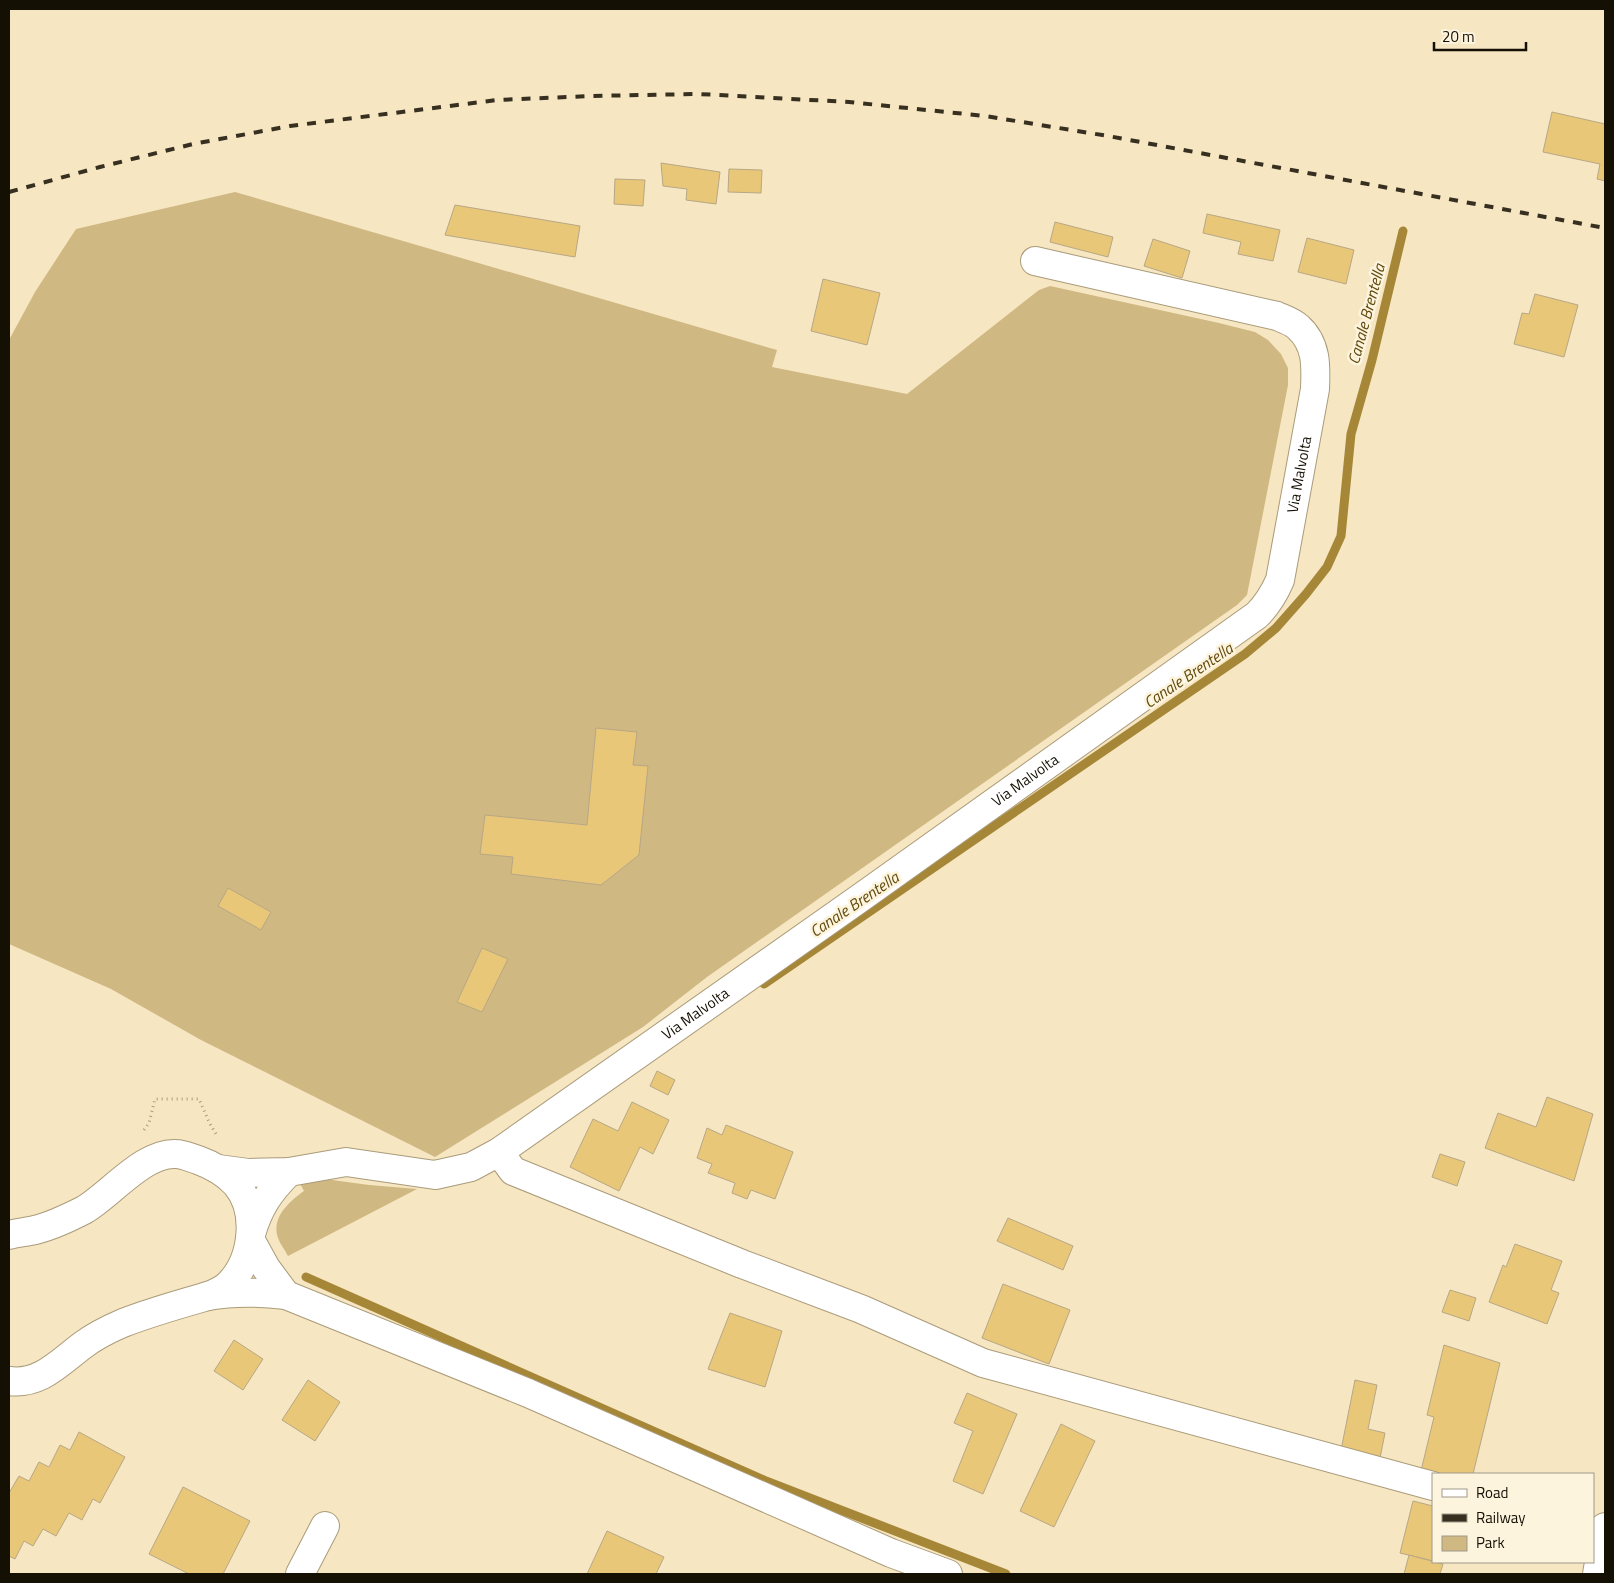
<svg xmlns="http://www.w3.org/2000/svg" width="1614" height="1583" font-family="'Titillium Web',sans-serif">
	<style>
		.green { fill: #d0b883 }
		.lines { fill: none; stroke-linecap: round; stroke-linejoin: round }
		.stream { stroke: #a68637; stroke-width: 9 }
		.building { fill: #e9c779; stroke: #b7a785 }
		.minor-casing { stroke: #aa9b7a; stroke-width: 30 }
		.path { stroke: #aa9d81; stroke-width: 3; stroke-dasharray: 1 4; stroke-linecap: butt }
		.minor { stroke: #fff; stroke-width: 28 }
		.rail { stroke: #373020; stroke-width: 4; stroke-dasharray: 9 9; stroke-linecap: butt }
		.labels { text-anchor: middle; stroke-width: 5; stroke-linejoin: round; paint-order: stroke }
		.street-label { font-size: 15px; fill: #151004; stroke: #fdf4de }
		.water-label { font-size: 16px; font-style: italic; fill: #614a0c; stroke: #fdf4de }
	</style>
	<rect width="100%" height="100%" fill="#f6e6c2"/>
	<g class="green">
		<path d="M235,192L777,350L772,367L907,394L1039,290L1050,286L1219,323L1255,332L1268,340L1281,354L1288,368V385L1247,595L1237,605L707,977L643,1027L435,1157L201,1040L111,989L9,944V340L35,292L76,229Z"/>
		<path d="M325,1179L369,1185L417,1189L288,1256C285,1250 280,1244 278,1238C271,1217 289,1202 304,1191L298,1180Z"/>
	</g>
	<g class="lines">
		<g class="stream">
			<path d="M764,984L1245,654L1276,628L1306,594L1327,567L1341,536L1351,434L1372,360L1403,231"/>
			<path d="M306,1277L766,1481L1006,1574"/>
		</g>
	</g>
	<g class="building">
		<path d="M1552,112L1605,124V181L1597,179L1600,164L1543,152Z"/>
		<path d="M661,163L720,172L716,204L686,200L687,189L663,186Z"/>
		<path d="M729,169L762,170L761,193L728,192Z"/>
		<path d="M615,179L645,180L643,206L614,204Z"/>
		<path d="M455,205L580,226L575,257L445,235Z"/>
		<path d="M1207,214L1280,230L1273,261L1238,254L1241,242L1203,233Z"/>
		<path d="M1055,222L1113,237L1108,257L1050,242Z"/>
		<path d="M1307,238L1354,250L1346,284L1298,272Z"/>
		<path d="M1153,239L1190,251L1182,278L1144,266Z"/>
		<path d="M823,279L880,293L867,345L811,331Z"/>
		<path d="M1535,294L1578,305L1564,357L1514,344L1522,313L1529,314Z"/>
		<path d="M596,728L637,732L633,765L648,766L639,855L601,885L511,874L513,857L480,854L485,815L587,825Z"/>
		<path d="M228,888L271,912L261,930L218,906Z"/>
		<path d="M482,948L508,959L482,1012L457,1002Z"/>
		<path d="M657,1071L675,1080L668,1095L650,1086Z"/>
		<path d="M1547,1097L1593,1114L1574,1181L1485,1148L1498,1113L1536,1127Z"/>
		<path d="M632,1102L669,1120L653,1154L640,1147L619,1191L570,1167L593,1119L618,1131Z"/>
		<path d="M726,1125L793,1152L775,1199L751,1190L747,1199L732,1193L735,1183L708,1173L712,1164L697,1158L707,1128L722,1135Z"/>
		<path d="M1440,1154L1465,1162L1457,1186L1432,1177Z"/>
		<path d="M1008,1218L1073,1246L1063,1270L997,1241Z"/>
		<path d="M1515,1244L1562,1261L1551,1290L1559,1293L1547,1324L1489,1302L1503,1265L1506,1267Z"/>
		<path d="M1003,1284L1070,1310L1049,1364L982,1338Z"/>
		<path d="M1450,1290L1476,1298L1469,1321L1442,1312Z"/>
		<path d="M730,1313L782,1331L765,1387L708,1369Z"/>
		<path d="M234,1340L263,1359L243,1390L214,1371Z"/>
		<path d="M1444,1345L1500,1363L1473,1474H1433L1419,1479L1434,1417L1427,1415Z"/>
		<path d="M308,1380L340,1402L315,1441L282,1420Z"/>
		<path d="M1355,1380L1377,1385L1368,1429L1385,1433L1380,1458L1341,1450Z"/>
		<path d="M967,1393L1017,1414L983,1494L953,1481L973,1431L954,1423Z"/>
		<path d="M1061,1424L1095,1441L1054,1527L1020,1511Z"/>
		<path d="M79,1432L125,1457L100,1503L93,1499L82,1520L69,1513L56,1536L43,1529L33,1546L24,1541L15,1559L9,1556V1493L19,1476L29,1481L39,1462L49,1467L60,1445L70,1450Z"/>
		<path d="M183,1487L250,1521L223,1574H189L149,1554Z"/>
		<path d="M1413,1501L1433,1506V1561L1400,1553Z"/>
		<path d="M607,1531L664,1557L656,1574H587Z"/>
		<path d="M1409,1555L1443,1564L1440,1574H1404Z"/>
	</g>
	<g class="lines">
		<defs>
			<g id="minor">
				<path d="M499,1152L513,1171L742,1264L861,1309L983,1363L1433,1486"/>
				<path id="s1" d="M218,1169L248,1173L289,1172L346,1162L435,1175L471,1167L499,1152L863,896L1257,615C1268,604 1274,594 1280,580L1315,389C1316,366 1317,344 1298,327C1293,322 1284,319 1277,316L1035,261"/>
				<path d="M251,1234C259,1207 269,1192 289,1172"/>
				<path d="M9,1235C17,1233 26,1232 35,1230C52,1226 68,1218 84,1210C111,1194 144,1152 176,1154C183,1154 191,1158 198,1160C212,1165 226,1173 236,1184C259,1211 253,1258 231,1282C225,1289 216,1293 208,1296C180,1304 151,1312 123,1323C109,1329 95,1336 83,1345C59,1363 40,1385 9,1381"/>
				<path d="M250,1239L266,1268L286,1295"/>
				<path d="M208,1296C235,1291 260,1292 286,1295L528,1393L891,1553L948,1574"/>
				<path d="M300,1574L325,1526"/>
				<path d="M1597,1574L1605,1527"/>
			</g>
		</defs>
		<use href="#minor" class="minor-casing"/>
		<path class="path" d="M144,1130L149,1123L155,1099H199L210,1124L216,1134"/>
		<use href="#minor" class="minor"/>
		<path class="rail" d="M9,192L100,167L193,144L290,126L497,100L591,96L699,94L849,102L985,116L1108,136L1605,228"/>
	</g>
	<g class="labels">
		<g class="street-label">
			<text dy="5" stroke="none"><textPath href="#s1" startOffset="1366">Via Malvolta</textPath></text>
			<text dy="5" stroke="none"><textPath href="#s1" startOffset="932">Via Malvolta</textPath></text>
			<text dy="5" stroke="none"><textPath href="#s1" startOffset="528">Via Malvolta</textPath></text>
		</g>
		<g class="water-label">
			<text transform="translate(1366 314) rotate(-75)" y="6">Canale Brentella</text>
			<text transform="translate(1188 675) rotate(-34)" y="6">Canale Brentella</text>
			<text transform="translate(854 904) rotate(-34)" y="6">Canale Brentella</text>
		</g>
	</g>
	<rect width="1614" height="1583" fill="none" stroke="#151004" stroke-width="20"/>
	<rect x="1432" y="1473" width="162" height="90" fill="#fdf4de" stroke="#a09987"/>
	<rect x="1442" y="1489" width="25" height="8" fill="#ffffff" stroke="#a09987"/>
	<text x="1476" y="1498" font-size="15" fill="#151004">Road</text>
	<rect x="1442" y="1514" width="25" height="8" fill="#373020" stroke="#a09987"/>
	<text x="1476" y="1523" font-size="15" fill="#151004">Railway</text>
	<rect x="1442" y="1536" width="25" height="15" fill="#d0b883" stroke="#a09987"/>
	<text x="1476" y="1548" font-size="15" fill="#151004">Park</text>
	<path d="M1434 42v8h92v-8" fill="none" stroke="#151004" stroke-width="2.5"/>
	<text x="1442" y="42" font-size="15" fill="#151004" stroke="#fdf4de" stroke-width="4" paint-order="stroke">20 m</text>
</svg>
